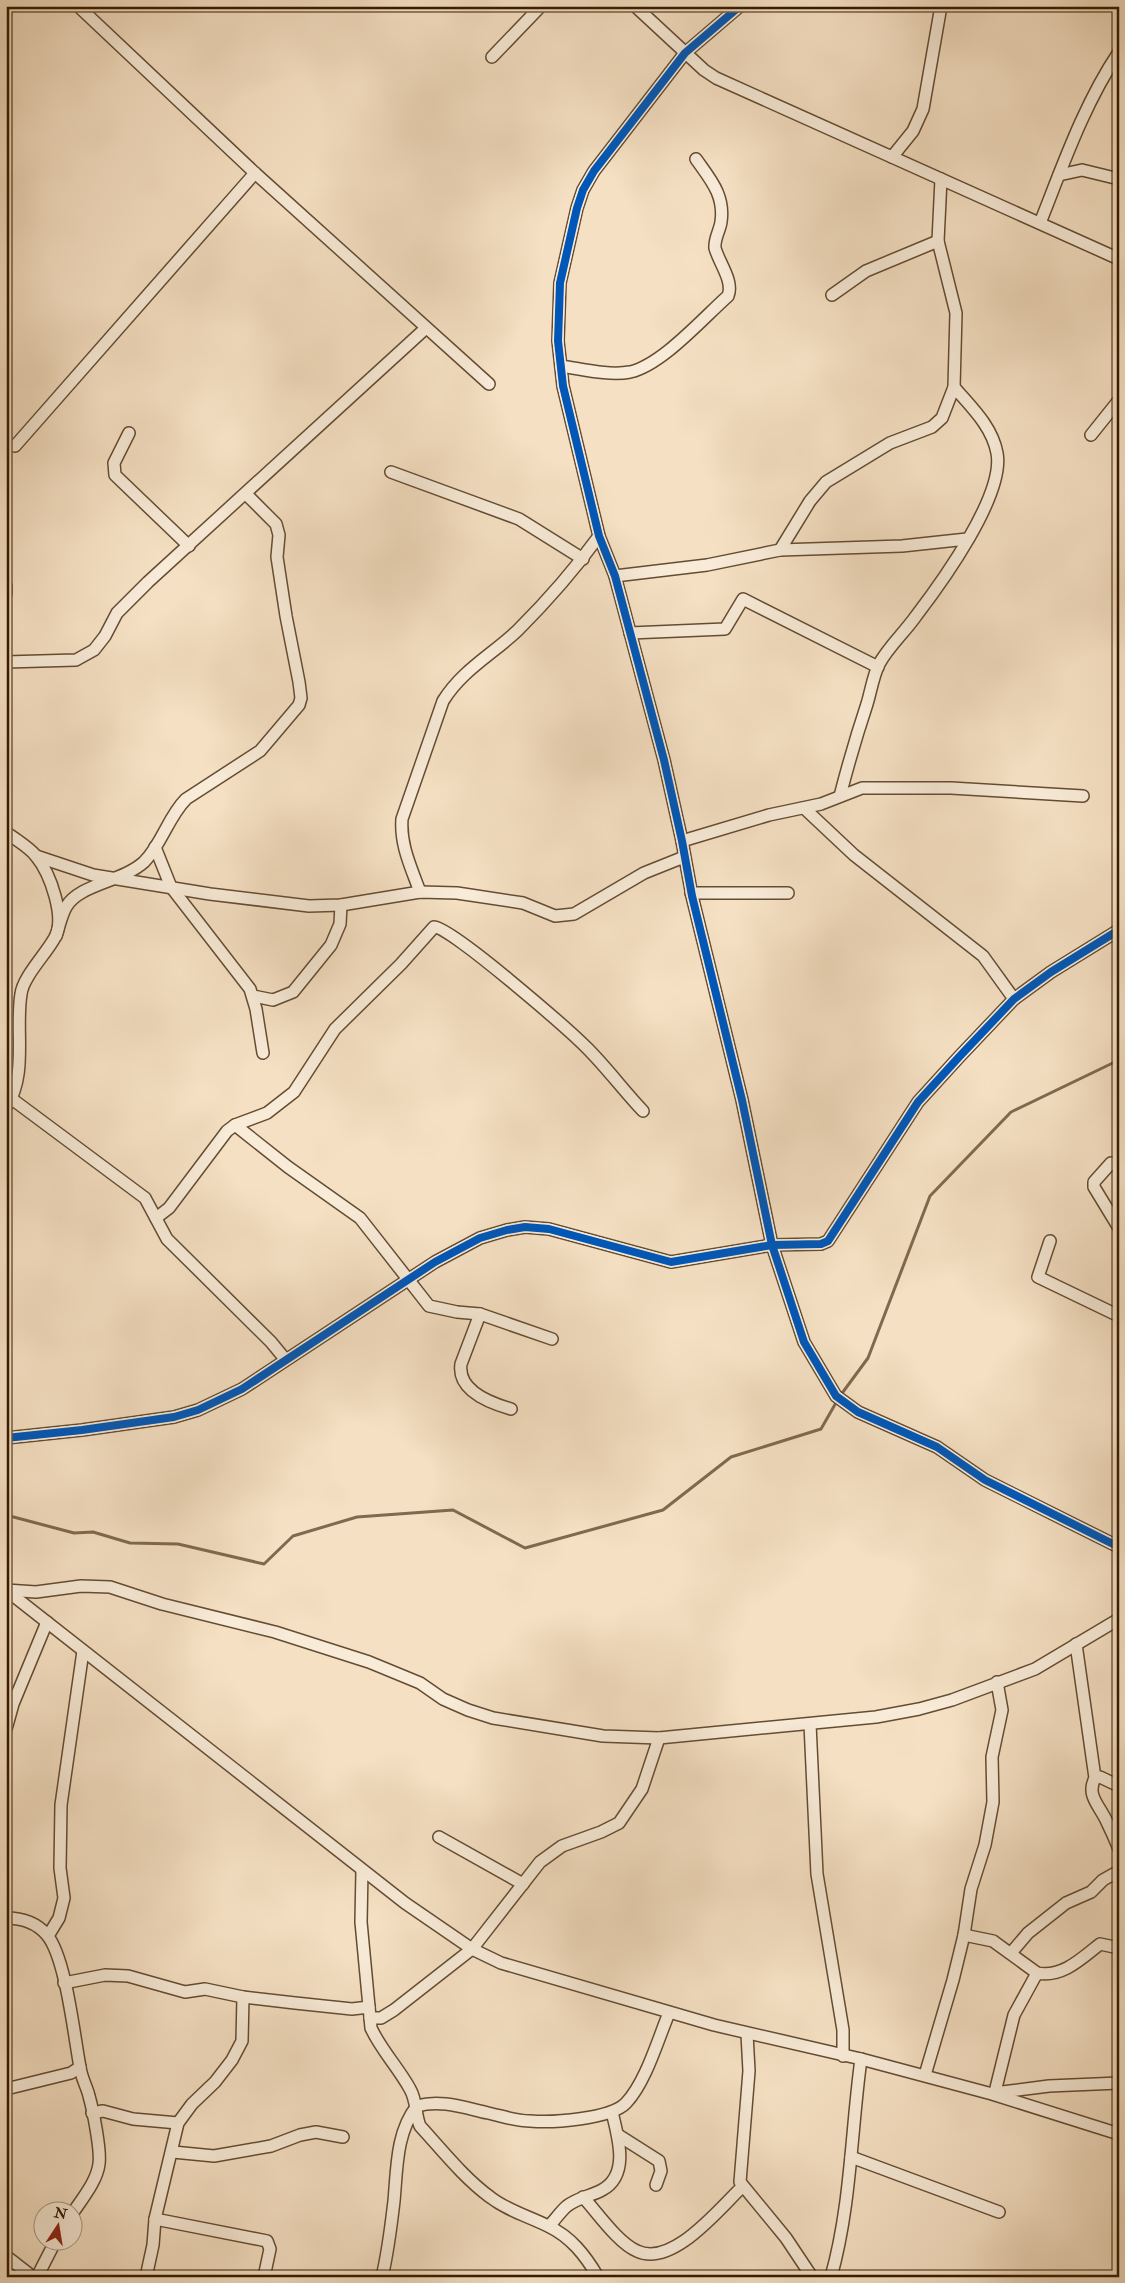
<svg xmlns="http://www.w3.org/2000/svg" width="1125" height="2283" font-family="'IM FELL Double Pica',serif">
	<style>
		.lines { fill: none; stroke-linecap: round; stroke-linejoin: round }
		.stream { stroke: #80694e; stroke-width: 3 }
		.minor-casing { stroke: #644c32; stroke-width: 14 }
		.minor { stroke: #f8ebd8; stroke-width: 11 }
		.cycleway-casing { stroke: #f8ebd8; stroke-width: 11 }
		.cycleway { stroke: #0057b8; stroke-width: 8 }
	</style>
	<rect width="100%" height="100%" fill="#f5e0c3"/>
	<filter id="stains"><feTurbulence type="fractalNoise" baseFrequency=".004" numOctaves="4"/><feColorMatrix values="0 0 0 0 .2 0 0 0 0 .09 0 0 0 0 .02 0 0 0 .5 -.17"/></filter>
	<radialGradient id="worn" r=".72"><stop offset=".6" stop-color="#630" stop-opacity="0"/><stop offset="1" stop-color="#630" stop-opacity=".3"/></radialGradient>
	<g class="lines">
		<g class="stream">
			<path d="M840,1396L868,1358L930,1196L1011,1112L1119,1060"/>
			<path d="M6,1515L74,1533L93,1532L130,1543L178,1544L264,1564L293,1536L357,1517L453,1510L525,1548L663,1510L731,1457L821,1429L837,1401"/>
		</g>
		<defs>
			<g id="minor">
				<path d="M78,6L255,173L489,384"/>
				<path d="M635,6L704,70L716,78L1119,259"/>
				<path d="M740,6L685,53L594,171L583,190L577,208L560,283L558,341L563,386L599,536L615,576L664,760L682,841L692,896L742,1100L772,1245L804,1342L836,1396L858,1412L937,1447L985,1480L1119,1547"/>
				<path d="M492,57L541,6"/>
				<path d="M892,157L913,131L923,109L941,6"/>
				<path d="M1059,175L1082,170L1119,179"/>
				<path d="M1040,223C1063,165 1084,104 1119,52"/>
				<path d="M832,295L866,271L938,241"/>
				<path d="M561,366C582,369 609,376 630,372C662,365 703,318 728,296C734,281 719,263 715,248C714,239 720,230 721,222C725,195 710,179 696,159"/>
				<path d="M129,433L114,463L115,475L189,546"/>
				<path d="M1091,435L1119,400"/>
				<path d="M15,446L255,173"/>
				<path d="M391,472L519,519L583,559"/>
				<path d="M780,550L810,501L826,482L890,443L932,427L942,418L954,387L956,313L938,241L941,179"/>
				<path d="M615,576L707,565L780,550L902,546L967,539"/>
				<path d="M6,586V593"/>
				<path d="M630,633L725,629L743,599L878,667"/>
				<path d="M6,662L76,660L94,650L105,636L117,613L148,582L426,328"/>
				<path d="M840,796C848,765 857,734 867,704C871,691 873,676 879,664C889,646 904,633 916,616C942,582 1005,495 997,453C992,426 971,407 954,387"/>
				<path d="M804,808L854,855L983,956L1014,999"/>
				<path d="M6,832C16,840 29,847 36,856C50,873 67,919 54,939C45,955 23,977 21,994C15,1030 28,1076 6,1107"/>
				<path d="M682,841L769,815L821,804L862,788H951L1083,796"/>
				<path d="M155,847L171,887L250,989L256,1009L263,1053"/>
				<path d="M36,856L93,875L210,894L309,906L341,905L420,892L457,893L523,903L555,916L574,914L644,873L684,857"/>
				<path d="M420,892C411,867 400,845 402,819L443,701C462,670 493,654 518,630C547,601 575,569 599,536"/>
				<path d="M691,893H788"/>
				<path d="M56,936C59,927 61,916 66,907C79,884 122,882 144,862C162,844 168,817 186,799L260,751L299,705L301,698L299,682L286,616L277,557L279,535L276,524L246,494"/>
				<path d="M253,996L273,1000L293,992L331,945L340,924L341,905"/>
				<path d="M6,1097L12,1099L145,1198L167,1239L271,1342L285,1359"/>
				<path d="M235,1125L288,1167L360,1218L429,1306L457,1312L480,1314L552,1339"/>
				<path d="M1119,1166L1111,1163L1094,1182V1187L1119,1228"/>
				<path d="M156,1218L169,1208L227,1131L235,1125L267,1113L294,1092L335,1029L401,964L434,927C449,925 570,1031 587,1048C607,1068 624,1091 643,1111"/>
				<path d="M1050,1241L1038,1277L1119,1316"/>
				<path d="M480,1314L461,1364C457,1391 490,1403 511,1409"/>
				<path d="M6,1438L82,1430L174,1417L198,1410L242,1389L435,1262L480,1238L507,1230L525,1227L549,1229L671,1262L772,1245L821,1244L828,1241L918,1102L959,1057L1014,999L1051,972L1119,930"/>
				<path d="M6,1590L405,1903L472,1949L501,1963L714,2025L861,2059L992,2094L1119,2134"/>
				<path d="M6,1590L36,1592L81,1586L110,1587L162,1604L275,1632L369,1662L420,1683L443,1699L468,1710L493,1718L603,1736L659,1738L876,1717L919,1709L952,1700L1035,1669L1119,1619"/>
				<path d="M1076,1644L1095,1778C1086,1795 1099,1805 1106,1820C1111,1830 1115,1839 1119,1849"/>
				<path d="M810,1724L817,1874L843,2030V2056"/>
				<path d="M6,1729L13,1704L47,1622"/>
				<path d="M1095,1778L1100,1777L1119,1786"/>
				<path d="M439,1837L523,1884"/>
				<path d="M362,1870L361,1922L371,2028C381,2050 398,2067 410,2089C417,2101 415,2114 420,2126C442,2150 464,2178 490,2197C508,2211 528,2216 548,2226C571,2237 585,2255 598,2277"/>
				<path d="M6,1918C22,1918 36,1922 47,1935C66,1958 74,2036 80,2067C81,2077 87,2087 89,2096C93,2110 101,2150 99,2164C97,2181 82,2199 72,2214"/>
				<path d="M964,1935L993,1941L1037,1973C1062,1978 1081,1959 1100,1944L1119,1948"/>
				<path d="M48,1936L59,1918L64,1898L60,1868L61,1805L83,1651"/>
				<path d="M1011,1953L1028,1933L1066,1903L1091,1892L1103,1880L1119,1871"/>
				<path d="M64,1983L105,1975L128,1976L185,1992L205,1989L243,1997L295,2003L352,2009L369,2007"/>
				<path d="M370,2018H381L394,2010L472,1949L540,1862L562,1846L601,1832L619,1823L642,1789L659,1738"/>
				<path d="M747,2034L749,2071L740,2182L786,2238L812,2277"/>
				<path d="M925,2075L953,1980L964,1935L971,1889L985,1845L993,1802L992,1757L1002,1710L997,1682"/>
				<path d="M6,2089L71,2073L80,2067"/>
				<path d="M995,2092L1014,2015L1037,1973"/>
				<path d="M994,2093L1049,2086L1119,2083"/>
				<path d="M92,2113L103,2111L133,2119L178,2123"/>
				<path d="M618,2135L659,2161L661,2171L656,2185"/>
				<path d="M173,2152L214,2156L271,2146L300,2135L316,2132L343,2137"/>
				<path d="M851,2157L999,2212"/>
				<path d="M583,2197C597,2212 618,2243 637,2251C672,2268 719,2209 742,2187"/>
				<path d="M155,2219L267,2241L270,2249L264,2277"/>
				<path d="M549,2226C555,2220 560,2212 567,2206C577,2198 591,2196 602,2190C630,2175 618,2137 612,2112"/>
				<path d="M6,2256L33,2277"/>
				<path d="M37,2277L56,2240"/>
				<path d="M146,2277L153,2245L155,2219L178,2123L192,2104L215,2082L232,2060L242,2041L243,1997"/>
				<path d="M382,2277C388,2252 391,2227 394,2201C397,2169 396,2132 417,2106C441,2099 465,2108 488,2113C502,2116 516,2121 530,2121C552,2123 611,2119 626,2103C646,2082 658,2039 669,2013"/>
				<path d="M831,2277C851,2206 851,2132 861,2059"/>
			</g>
		</defs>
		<use href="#minor" class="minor-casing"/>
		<use href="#minor" class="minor"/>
		<defs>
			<g id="cycleway">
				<path d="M740,6L685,53L594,171L583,190L577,208L560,283L558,341L563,386L599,536L615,576L664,760L682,841L692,896L742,1100L772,1245L804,1342L836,1396L858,1412L937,1447L985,1480L1119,1547"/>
				<path d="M6,1438L82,1430L174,1417L198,1410L242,1389L435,1262L480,1238L507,1230L525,1227L549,1229L671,1262L772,1245L821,1244L828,1241L918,1102L959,1057L1014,999L1051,972L1119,930"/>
			</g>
		</defs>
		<use href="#cycleway" class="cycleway-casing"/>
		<use href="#cycleway" class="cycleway"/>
	</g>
	<rect width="1125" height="2283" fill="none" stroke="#f5e0c3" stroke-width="25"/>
	<rect x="8" y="8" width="1110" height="2268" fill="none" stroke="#341b01" stroke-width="2.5"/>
	<rect x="12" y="12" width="1100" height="2258" fill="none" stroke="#341b01"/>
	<g transform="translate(58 2226) rotate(12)"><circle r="24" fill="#f8ebd8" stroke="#aa9882"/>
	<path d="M0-4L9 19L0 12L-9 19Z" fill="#8f2418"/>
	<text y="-8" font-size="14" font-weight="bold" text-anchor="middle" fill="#341b01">N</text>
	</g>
	<rect width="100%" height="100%" filter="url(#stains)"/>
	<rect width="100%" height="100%" fill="url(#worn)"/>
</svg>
